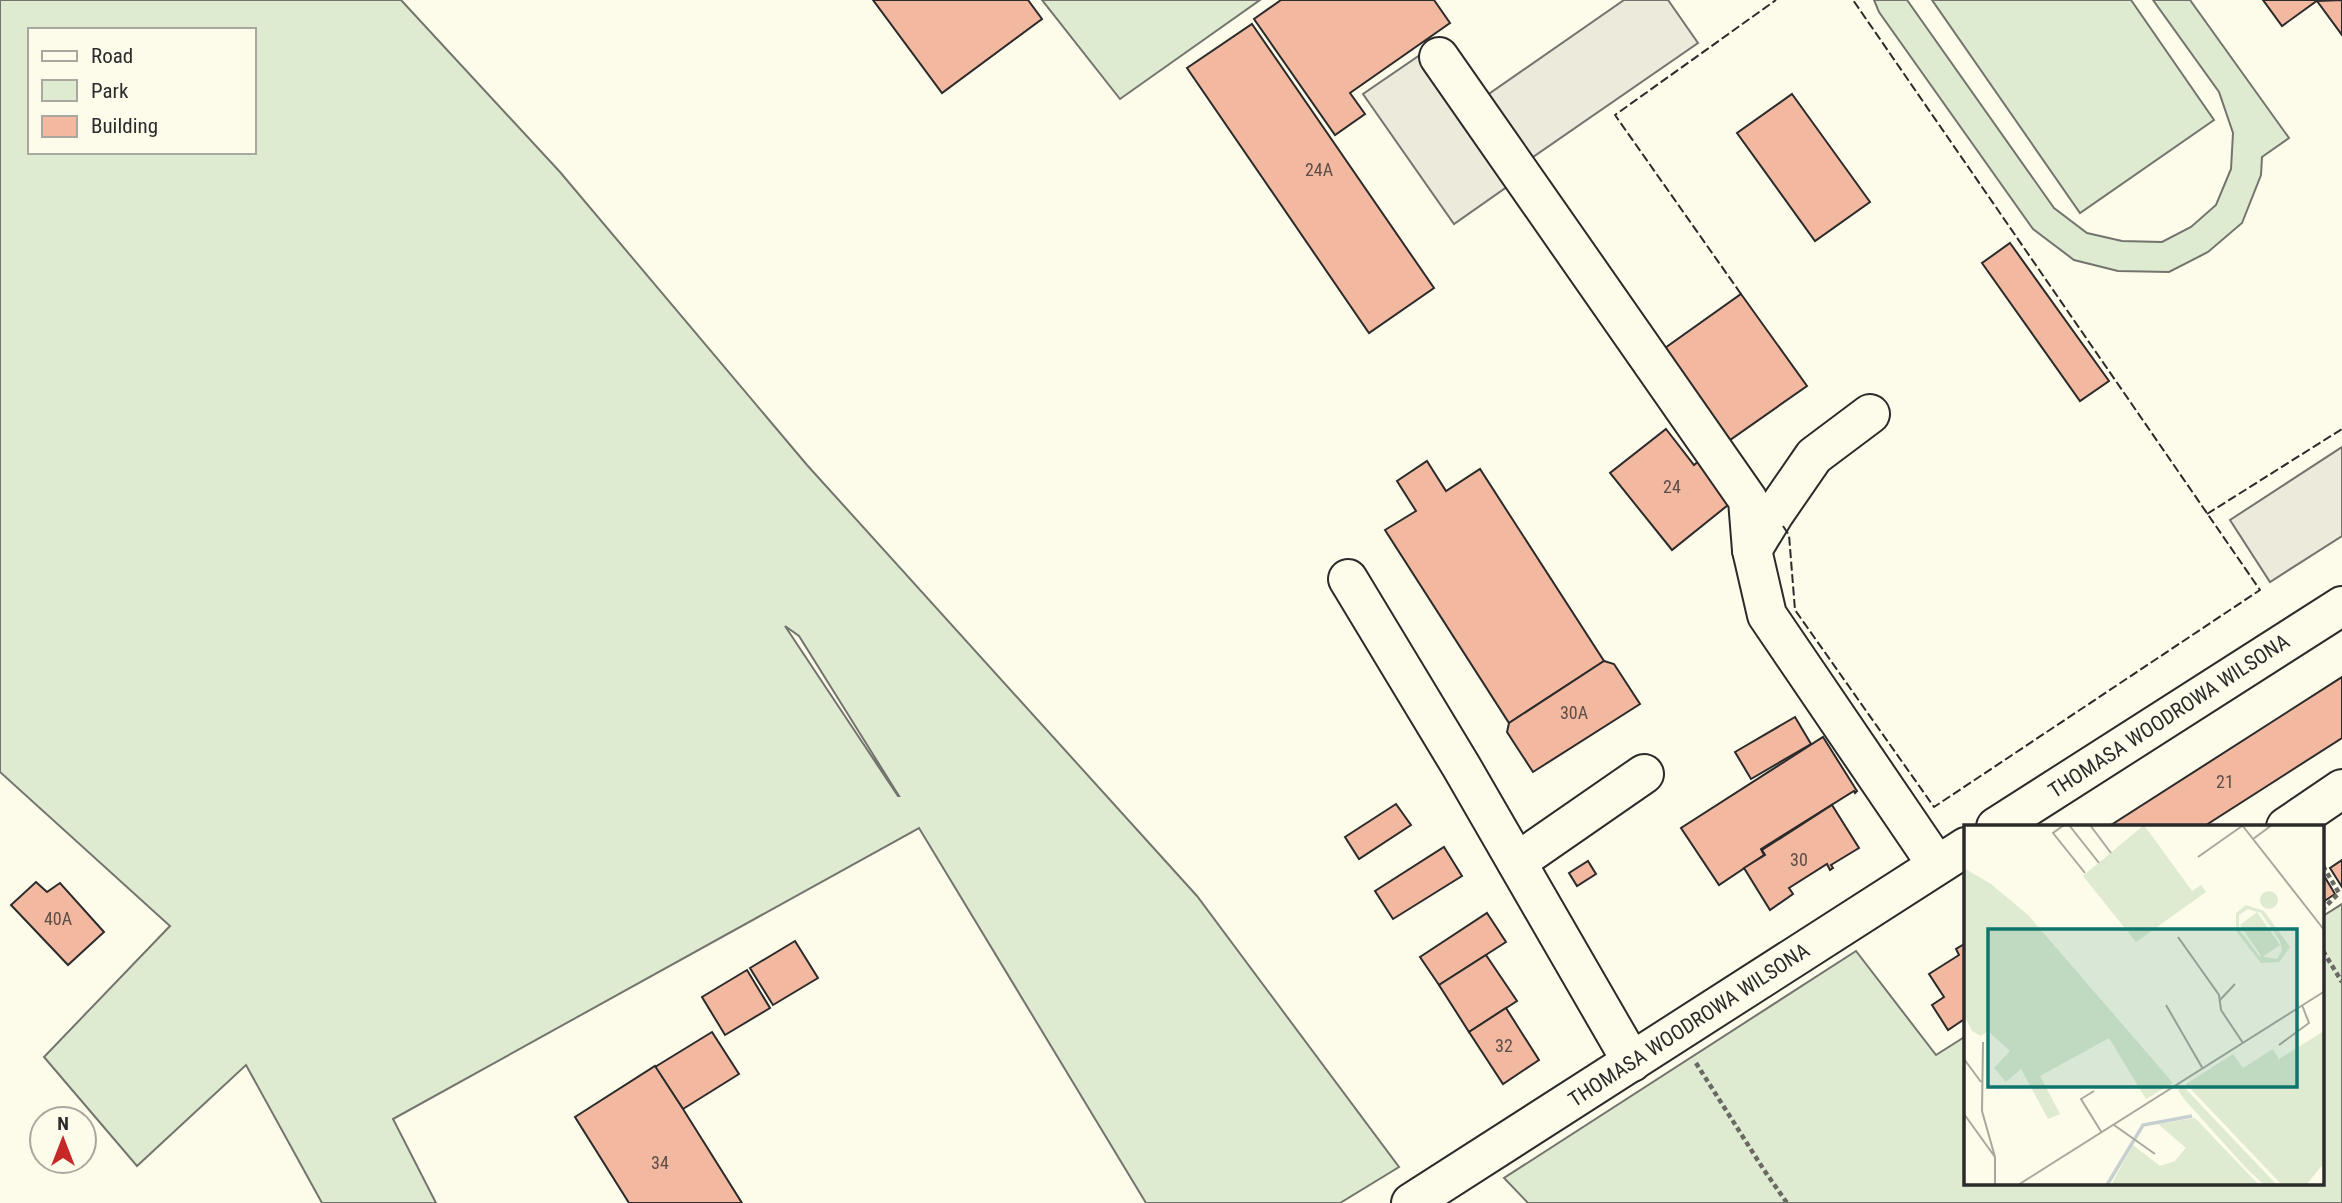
<svg xmlns="http://www.w3.org/2000/svg" width="2342" height="1203" font-family="'Roboto Condensed',sans-serif">
	<style>
		.green { fill: #deebd1; stroke: #74746e; stroke-width: 2; fill-rule: evenodd }
		.parking { fill: #eceadb; stroke: #74746e; stroke-width: 2 }
		.building { fill: #f2b8a0; stroke: #2b2b2b; stroke-width: 2 }
		.lines { fill: none; stroke-linecap: round; stroke-linejoin: round }
		.minor-casing { stroke: #2b2b2b; stroke-width: 42 }
		.path { stroke: #6a6964; stroke-width: 4.5; stroke-dasharray: 5 3.5; stroke-linecap: butt }
		.minor { stroke: #fdfbea; stroke-width: 38 }
		.fence { stroke: #2b2b2b; stroke-width: 2; stroke-dasharray: 9 3.5; stroke-linecap: butt }
		.labels { text-anchor: middle; stroke-width: 5; stroke-linejoin: round; paint-order: stroke }
		.number-label { font-size: 18px; fill: #5d4e48 }
		.street-label { font-size: 21px; fill: #2b2b2b; stroke: #fdfbea }
		.inset-river { fill: none; stroke: #c7d0d0; stroke-width: 3.5 }
		.inset-road { fill: none; stroke: #a9a89e; stroke-width: 2 }
		.view { fill: #0f766e; fill-opacity: 0.15; stroke: #0f766e; stroke-width: 3.5 }
		.inset-edge { fill: none; stroke: #2b2b2b; stroke-width: 3.5 }
	</style>
	<rect width="100%" height="100%" fill="#fdfbea"/>
	<g class="green">
		<path d="M0,0H401L560,172L807,465L1197,896L1399,1167L1340,1203H1146L919,828L393,1119L436,1203H322L246,1065L137,1166L44,1057L170,926L0,772ZM30,30H254V152H30ZM785,626L799,636L899,796H898Z"/>
		<path d="M1042,0H1260L1120,99Z"/>
		<path d="M1874,0H1907L2054,208L2087,233L2122,241L2162,242L2191,227L2216,205L2231,169L2233,133L2219,92L2153,0H2190L2289,138L2262,157L2261,175L2242,223L2208,252L2169,272L2118,271L2074,260L2033,229L1879,12Z"/>
		<path d="M1932,0H2131L2214,120L2080,213Z"/>
		<path d="M2342,904V1203H1528L1504,1178L1856,951L1936,1055L1966,1036V1184H2323V916Z"/>
	</g>
	<g class="parking">
		<path d="M1624,0H1668L1698,43L1523,164L1528,172L1454,224L1363,94L1439,42L1480,100Z"/>
		<path d="M2342,447V536L2270,582L2230,520Z"/>
	</g>
	<g class="building">
		<path d="M873,0H1028L1042,19L942,93Z"/>
		<path d="M1281,0H1434L1450,23L1350,93L1365,114L1335,135L1254,19Z"/>
		<path d="M2263,0H2318L2282,26Z"/>
		<path d="M2342,0V35L2317,1Z"/>
		<path d="M1252,24L1434,288L1369,333L1187,68Z"/>
		<path d="M1792,94L1870,202L1815,241L1737,133Z"/>
		<path d="M2010,243L2109,381L2080,401L1982,263Z"/>
		<path d="M1741,294L1807,386L1730,440L1665,348Z"/>
		<path d="M1666,429L1694,465L1700,460L1733,501L1672,550L1610,473Z"/>
		<path d="M1427,461L1446,491L1480,469L1604,661L1509,723L1385,530L1416,511L1397,481Z"/>
		<path d="M1604,661L1614,664L1640,704L1533,772L1507,732L1509,723Z"/>
		<path d="M2342,677V738L2203,827H2108Z"/>
		<path d="M1795,717L1811,744L1751,779L1735,752Z"/>
		<path d="M1823,737L1857,791L1855,793L1854,791L1761,849L1764,855L1719,885L1681,828Z"/>
		<path d="M1396,804L1411,825L1359,859L1345,837Z"/>
		<path d="M1832,805L1859,848L1831,865L1833,868L1830,870L1827,864L1789,888L1793,894L1770,910L1744,868L1765,855L1762,850Z"/>
		<path d="M1444,847L1462,876L1393,919L1375,891Z"/>
		<path d="M2342,860V887L2330,868Z"/>
		<path d="M1588,861L1596,874L1577,886L1569,873Z"/>
		<path d="M2323,874L2335,894L2323,902Z"/>
		<path d="M36,882L47,892L60,883L104,932L68,965L11,905Z"/>
		<path d="M1487,913L1506,942L1439,985L1420,957Z"/>
		<path d="M795,941L818,978L773,1005L750,968Z"/>
		<path d="M1966,943V1018L1948,1030L1932,1005L1944,997L1929,974L1959,955L1956,949Z"/>
		<path d="M1486,955L1517,1001L1469,1032L1439,985Z"/>
		<path d="M747,970L770,1008L725,1035L702,997Z"/>
		<path d="M1506,1008L1539,1060L1503,1084L1469,1032Z"/>
		<path d="M712,1032L739,1074L683,1109L655,1067Z"/>
		<path d="M655,1066L683,1109L742,1203H629L575,1117Z"/>
	</g>
	<g class="lines">
		<defs>
			<g id="minor">
				<path d="M1439,57L1748,500L1752,550L1767,615L1937,865"/>
				<path d="M1752,550L1774,514L1814,456L1870,414"/>
				<path d="M1348,579L1461,766L1632,1062"/>
				<path d="M1996,827L2342,606"/>
				<path d="M2286,827L2342,789"/>
				<path d="M1517,862L1644,774"/>
				<path d="M1411,1203L1966,847"/>
			</g>
		</defs>
		<use href="#minor" class="minor-casing"/>
		<g class="path">
			<path d="M2323,866L2339,893L2323,909"/>
			<path d="M2323,951L2342,982"/>
			<path d="M1696,1063L1764,1170L1787,1203"/>
		</g>
		<use href="#minor" class="minor"/>
		<g class="fence">
			<path d="M1741,294L1615,115L1776,0"/>
			<path d="M2207,514L2342,429"/>
			<path d="M1783,526L1789,535L1795,610L1934,807L2260,590L1853,0"/>
		</g>
	</g>
	<g class="labels">
		<g class="number-label">
			<text x="1319" y="176">24A</text>
			<text x="1672" y="493">24</text>
			<text x="1574" y="719">30A</text>
			<text x="2225" y="788">21</text>
			<text x="1799" y="866">30</text>
			<text x="58" y="925">40A</text>
			<text x="1504" y="1052">32</text>
			<text x="660" y="1169">34</text>
		</g>
		<g class="street-label">
			<text transform="translate(2169 716) rotate(-33)" y="7">THOMASA WOODROWA WILSONA</text>
			<text transform="translate(1689 1025) rotate(-33)" y="7">THOMASA WOODROWA WILSONA</text>
		</g>
	</g>
	<g transform="translate(1964 825)">
		<rect width="360" height="360" fill="#fdfbea"/>
		<path d="M180,0L228,66L237,60L242,67L172,117L119,51ZM0,43L27,59L64,90L209,258L182,274L145,213L76,251L96,289L84,294L57,244L42,257L30,243L46,226L24,206L17,211L8,206L0,190ZM296 75a9 9 0 1 1 18 0a9 9 0 1 1-18 0ZM282,80L300,86L326,122L315,137L297,138L272,106V88ZM284,84L297,88L316,116L318,126L313,134L295,131L275,104V90ZM293,87L316,120L298,132L276,100ZM360,206V338L342,360H318L222,259L269,229L279,243L309,224L315,234ZM220,262L253,297L313,360H300L282,343L220,274L214,265ZM231,293L295,360H147L169,320L196,341L211,336L222,323L194,299Z" fill="#deebd1" fill-rule="evenodd"/>
		<path class="inset-river" d="M143,360L179,300L228,291"/>
		<path class="inset-road" d="M100,0L89,8L121,48M105,0L135,38M126,0L147,28M278,0L361,106M289,14L308,0M234,32L278,1M214,112L255,170L257,185L279,218M255,176L271,159M202,180L239,244M19,217L18,286L31,332M315,220L345,198L338,180M0,234L17,257M130,266L117,274L138,308M0,289L31,332V360M150,300L191,329M54,360L361,166"/>
		<path class="view" d="M24,104H333V262H24Z"/>
		<rect width="360" height="360" class="inset-edge"/>
	</g>
	<rect x="28" y="28" width="228" height="126" fill="#fdfbea" stroke="#a9a89e" stroke-width="2"/>
	<rect x="42" y="51" width="35" height="10" fill="#fdfbea" stroke="#a9a89e" stroke-width="2"/>
	<text x="91" y="63" font-size="21" fill="#2b2b2b">Road</text>
	<rect x="42" y="80" width="35" height="21" fill="#deebd1" stroke="#a9a89e" stroke-width="2"/>
	<text x="91" y="98" font-size="21" fill="#2b2b2b">Park</text>
	<rect x="42" y="116" width="35" height="21" fill="#f2b8a0" stroke="#a9a89e" stroke-width="2"/>
	<text x="91" y="133" font-size="21" fill="#2b2b2b">Building</text>
	<g transform="translate(63 1140)"><circle r="33" fill="#fdfbea" stroke="#a9a89e" stroke-width="2"/>
	<path d="M0-5L12 26L0 18L-12 26Z" fill="#c62828"/>
	<text y="-10" font-size="19" font-weight="bold" text-anchor="middle" fill="#2b2b2b">N</text>
	</g>
</svg>
